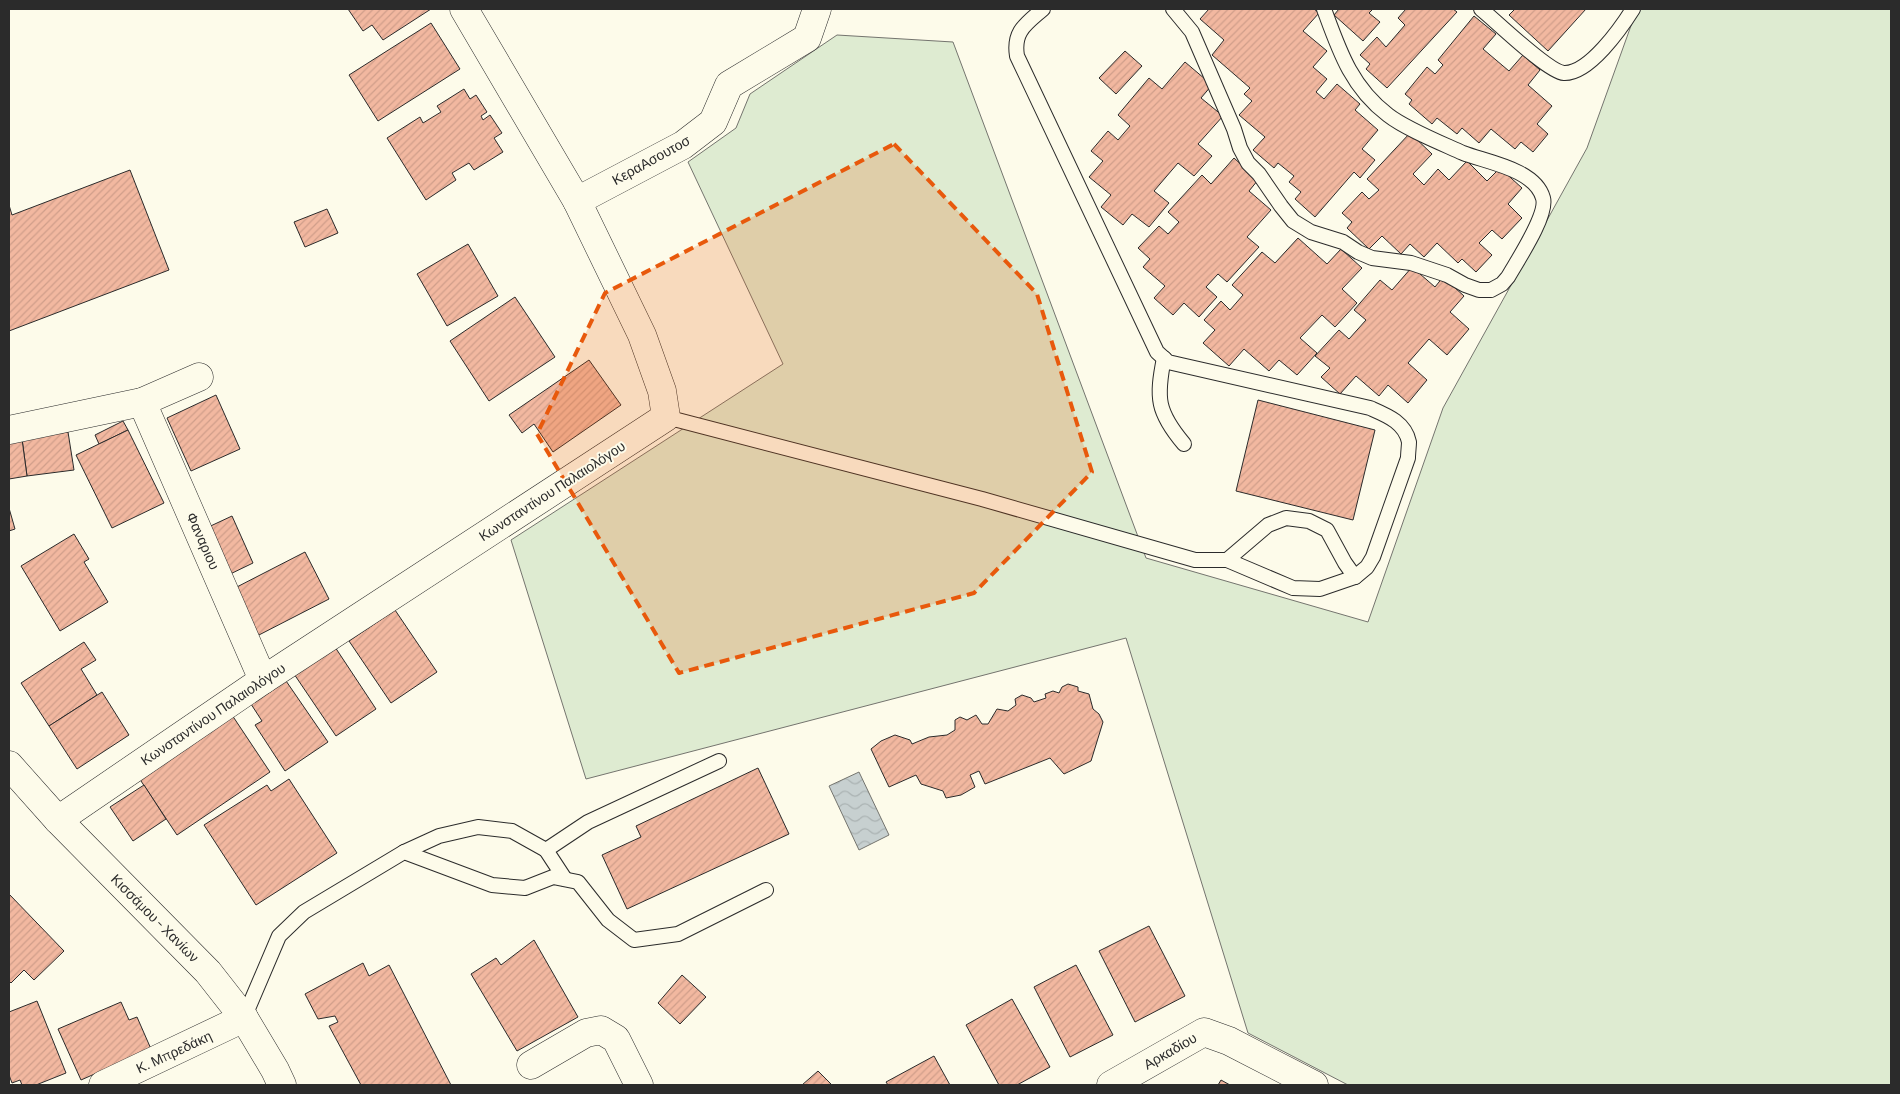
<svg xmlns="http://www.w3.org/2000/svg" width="1900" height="1094" font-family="Barlow,sans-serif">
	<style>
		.grass { fill: #deebd1; stroke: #74746e }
		.water { fill: url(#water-waves); stroke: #74746e }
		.building { fill: url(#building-hatch); stroke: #2b2b2b }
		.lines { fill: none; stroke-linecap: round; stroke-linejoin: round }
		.lane-casing { stroke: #2b2b2b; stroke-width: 16 }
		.street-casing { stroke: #2b2b2b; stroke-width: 29 }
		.primary-casing { stroke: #2b2b2b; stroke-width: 29 }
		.lane { stroke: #fdfbea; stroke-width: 14 }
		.street { stroke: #fdfbea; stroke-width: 28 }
		.primary { stroke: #fdfbea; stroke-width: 28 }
		.marked { fill: #e8590c; fill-opacity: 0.2; stroke: #e8590c; stroke-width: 4; stroke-dasharray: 10 6; stroke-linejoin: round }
		.labels { text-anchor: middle; stroke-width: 4; stroke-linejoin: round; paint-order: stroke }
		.street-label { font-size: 14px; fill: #2b2b2b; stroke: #fdfbea }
	</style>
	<defs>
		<pattern id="water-waves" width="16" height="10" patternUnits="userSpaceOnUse" patternTransform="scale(1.25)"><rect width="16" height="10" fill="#c7d0d0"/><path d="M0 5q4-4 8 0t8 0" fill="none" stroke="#abb3b3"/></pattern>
		<pattern id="building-hatch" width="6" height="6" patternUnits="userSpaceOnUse" patternTransform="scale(1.25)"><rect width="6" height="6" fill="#f2b8a0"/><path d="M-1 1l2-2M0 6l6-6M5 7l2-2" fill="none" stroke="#d09e8a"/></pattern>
	</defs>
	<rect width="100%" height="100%" fill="#fdfbea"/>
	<path class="grass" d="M1637,9H1891V1085H1348L1248,1033L1126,638L586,779L511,540L783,364L688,162L736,128L750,94L837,35L953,42L1146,558L1368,622L1443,408L1587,148Z"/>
	<path class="water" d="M859,772L889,835L859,850L829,786Z"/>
	<g class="building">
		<path d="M348,9H431L383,40L372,25L363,31Z"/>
		<path d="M1209,9H1314L1319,13L1303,31L1327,51L1313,67L1327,79L1316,92L1324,99L1337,84L1360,104L1355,110L1378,130L1362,149L1375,160L1360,178L1354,172L1315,217L1295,199L1301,192L1289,182L1294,176L1278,163L1274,168L1253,150L1265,137L1239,115L1252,101L1244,94L1250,88L1212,55L1224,40L1200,19Z"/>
		<path d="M1339,9H1373L1369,13L1380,22L1363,41L1334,15Z"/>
		<path d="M1406,9H1453L1457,12L1387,88L1366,69L1370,64L1360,55L1377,37L1386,47L1405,25L1398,18Z"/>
		<path d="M1515,9H1586L1548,51L1509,15Z"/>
		<path d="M1474,16L1496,34L1483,49L1509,71L1523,55L1540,70L1528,85L1552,106L1537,124L1548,134L1533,152L1521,142L1515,149L1491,129L1479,143L1462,128L1457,134L1437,118L1432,124L1409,104L1412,100L1405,94L1427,67L1435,74L1443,65L1438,60Z"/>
		<path d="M431,23L460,69L378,121L349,75Z"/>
		<path d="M1125,51L1142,66L1116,94L1099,78Z"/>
		<path d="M1185,62L1212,85L1201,98L1223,116L1198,144L1212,156L1194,176L1178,163L1154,191L1169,203L1149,227L1132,214L1123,225L1101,207L1111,195L1089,177L1103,161L1091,151L1108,131L1118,140L1130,126L1118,115L1149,78L1162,89Z"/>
		<path d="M464,89L470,99L476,95L487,112L481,116L483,120L490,115L502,133L494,138L503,152L474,170L469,163L452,173L456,180L426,200L387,138L420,117L423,123L441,112L437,106Z"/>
		<path d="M1410,133L1432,154L1413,174L1424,185L1438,169L1449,180L1467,161L1487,181L1500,168L1522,188L1508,204L1522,218L1502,239L1492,230L1479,243L1492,255L1476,272L1462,259L1458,263L1437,243L1424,257L1410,244L1401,254L1382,236L1369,249L1347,228L1352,222L1342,213L1362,192L1369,199L1379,190L1367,179Z"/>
		<path d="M1234,158L1258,180L1249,191L1271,210L1247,237L1259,247L1227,282L1218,274L1206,287L1217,297L1199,317L1184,303L1173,315L1154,298L1165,286L1143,267L1150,259L1138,248L1159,226L1168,234L1179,222L1168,212L1202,175L1211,184Z"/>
		<path d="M130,170L169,270L9,331V205L12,215Z"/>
		<path d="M327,209L338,233L305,247L294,222Z"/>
		<path d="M1298,238L1327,264L1341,249L1362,268L1342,289L1357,303L1335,327L1322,315L1300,338L1317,353L1297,375L1279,360L1269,371L1244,349L1229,366L1203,343L1215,330L1204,320L1221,301L1230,310L1243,295L1232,285L1262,252L1275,263Z"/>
		<path d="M468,244L498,296L447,326L417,274Z"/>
		<path d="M1412,267L1435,287L1443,277L1464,296L1450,312L1469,329L1447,355L1429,339L1408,363L1427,380L1408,403L1388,385L1379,396L1356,376L1340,394L1321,377L1330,368L1315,356L1339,330L1349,339L1366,320L1354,310L1380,280L1392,290Z"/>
		<path d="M515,297L555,357L489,401L450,341Z"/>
		<path d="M589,360L621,405L553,452L534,424L522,433L509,415Z"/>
		<path d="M216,395L240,449L191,471L167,418Z"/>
		<path d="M1258,400L1375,430L1353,520L1236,491Z"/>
		<path d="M123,421L128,430L99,444L95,435Z"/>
		<path d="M128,430L164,503L112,528L76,455Z"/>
		<path d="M68,432L74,470L27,476L22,439Z"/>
		<path d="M22,439L27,476L9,479V440Z"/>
		<path d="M9,508L15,529L9,531Z"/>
		<path d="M232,516L253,563L224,577L202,530Z"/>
		<path d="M74,534L89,559L84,562L108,602L60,631L21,566Z"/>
		<path d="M305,552L329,599L255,637L231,590Z"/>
		<path d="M395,610L437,672L391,703L349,641Z"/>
		<path d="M84,642L96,660L81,669L97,695L49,726L21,683Z"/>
		<path d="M333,644L376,709L336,736L292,671Z"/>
		<path d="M284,678L328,742L285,771L255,725L262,721L249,701Z"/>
		<path d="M1068,684L1078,687V691L1089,694L1093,709L1099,714L1103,722L1091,761L1064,774L1050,758L985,784L979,771L970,775L975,787L961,795L946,798L943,791L921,784L916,775L889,787L871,749L881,741L895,735L910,740L912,744L929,737L947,735L955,730V720L960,717L967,720L976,715L982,724H988L997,709L1008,711L1016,705L1015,699L1022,695L1031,698L1034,702L1046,698L1045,694L1053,691L1059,693L1062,687Z"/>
		<path d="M102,692L129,735L77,769L49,726Z"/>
		<path d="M232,715L270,772L177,835L139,778Z"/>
		<path d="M758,768L789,834L627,909L602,855L641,837L636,826Z"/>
		<path d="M289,779L337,853L256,905L204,825L267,785L271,791Z"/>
		<path d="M144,785L166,819L133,841L110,807Z"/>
		<path d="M9,894L64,951L34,980L24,970L11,983L9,981Z"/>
		<path d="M1149,926L1185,996L1135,1022L1099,951Z"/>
		<path d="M534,940L578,1017L517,1051L471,974L496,958L501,965Z"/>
		<path d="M363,963L369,976L389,965L451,1085H361L329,1026L338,1022L335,1016L318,1019L305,994Z"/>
		<path d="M1076,965L1113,1035L1070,1057L1034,987Z"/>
		<path d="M682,975L706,997L680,1024L658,1003Z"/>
		<path d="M1012,999L1050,1067L1017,1085H999L966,1025Z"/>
		<path d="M37,1001L66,1073L36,1085H22L20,1080L12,1083L9,1075V1012Z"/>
		<path d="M121,1002L129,1020L137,1017L151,1049L81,1080L58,1029Z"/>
		<path d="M934,1056L950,1085H888L886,1082Z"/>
		<path d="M818,1071L832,1085H802Z"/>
		<path d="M1221,1080L1230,1085H1218Z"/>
	</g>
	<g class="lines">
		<defs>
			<g id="lane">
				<path d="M1173,9L1192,32L1234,129L1240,148L1248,163L1259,174L1281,206L1293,221L1311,232L1343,242L1358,252L1372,258L1411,263L1447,275L1465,285L1479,290H1491L1502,284L1508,277C1517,261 1548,215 1543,198C1535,169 1486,162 1463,153C1441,143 1406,129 1388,115C1351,87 1339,50 1324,9"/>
				<path d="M1481,9C1496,21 1548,72 1564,73C1589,74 1621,28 1633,9"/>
				<path d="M1164,358C1156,398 1157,412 1184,444"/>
				<path d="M666,417L982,499L1195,560H1227L1293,588L1320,589L1355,577L1367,567L1373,557L1408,458C1408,453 1409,446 1409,442C1405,422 1386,415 1370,408L1181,365L1168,362L1157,352L1017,56C1013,31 1026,24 1043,9"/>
				<path d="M1227,560L1268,525L1286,518L1309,521L1327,530L1345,563L1355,577"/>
				<path d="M546,850L588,822L719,761"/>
				<path d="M404,852L439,836L478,827L512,831L546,850L565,879"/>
				<path d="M244,1018L279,936L304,912L404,852L492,885L525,888L553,877L578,882L608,920L634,940L678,934L766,890"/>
			</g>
			<g id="street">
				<path d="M577,201L683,145L713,122L729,85L807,38L817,9"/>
				<path d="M142,402L263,680"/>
				<path d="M9,430L142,402L199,377"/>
				<path d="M58,820L263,680L666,417L662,391L642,335L577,201L464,9"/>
				<path d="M531,1065L586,1033L601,1030L616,1039L639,1085"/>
				<path d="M103,1085L244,1018"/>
				<path d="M1111,1085L1204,1032L1229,1041L1314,1085"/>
			</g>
			<path id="primary" d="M9,765L58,820L208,972L244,1018L275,1070L282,1085"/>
		</defs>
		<use href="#lane" class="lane-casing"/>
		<use href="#street" class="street-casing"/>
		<use href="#primary" class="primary-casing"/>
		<use href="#lane" class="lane"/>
		<use href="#street" class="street"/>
		<use href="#primary" class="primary"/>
	</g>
	<path class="marked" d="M894,144L1037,294L1092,472L974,593L679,673L537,434L605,293Z"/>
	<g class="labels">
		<g class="street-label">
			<text transform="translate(651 160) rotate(-29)" y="5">ΚεραΑσουτοσ</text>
			<text transform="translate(552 491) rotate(-33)" y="5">Κωνσταντίνου Παλαιολόγου</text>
			<text transform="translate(203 541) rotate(66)" y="5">Φαναριου</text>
			<text transform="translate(213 714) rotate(-34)" y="5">Κωνσταντίνου Παλαιολόγου</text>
			<text transform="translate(155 918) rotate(45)" y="5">Κισσάμου - Χανίων</text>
			<text transform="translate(1170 1051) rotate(-30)" y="5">Αρκαδίου</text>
			<text transform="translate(174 1052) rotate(-25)" y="5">Κ. Μπρεδάκη</text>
		</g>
	</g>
	<rect width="1900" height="1094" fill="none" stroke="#2b2b2b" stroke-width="20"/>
</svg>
